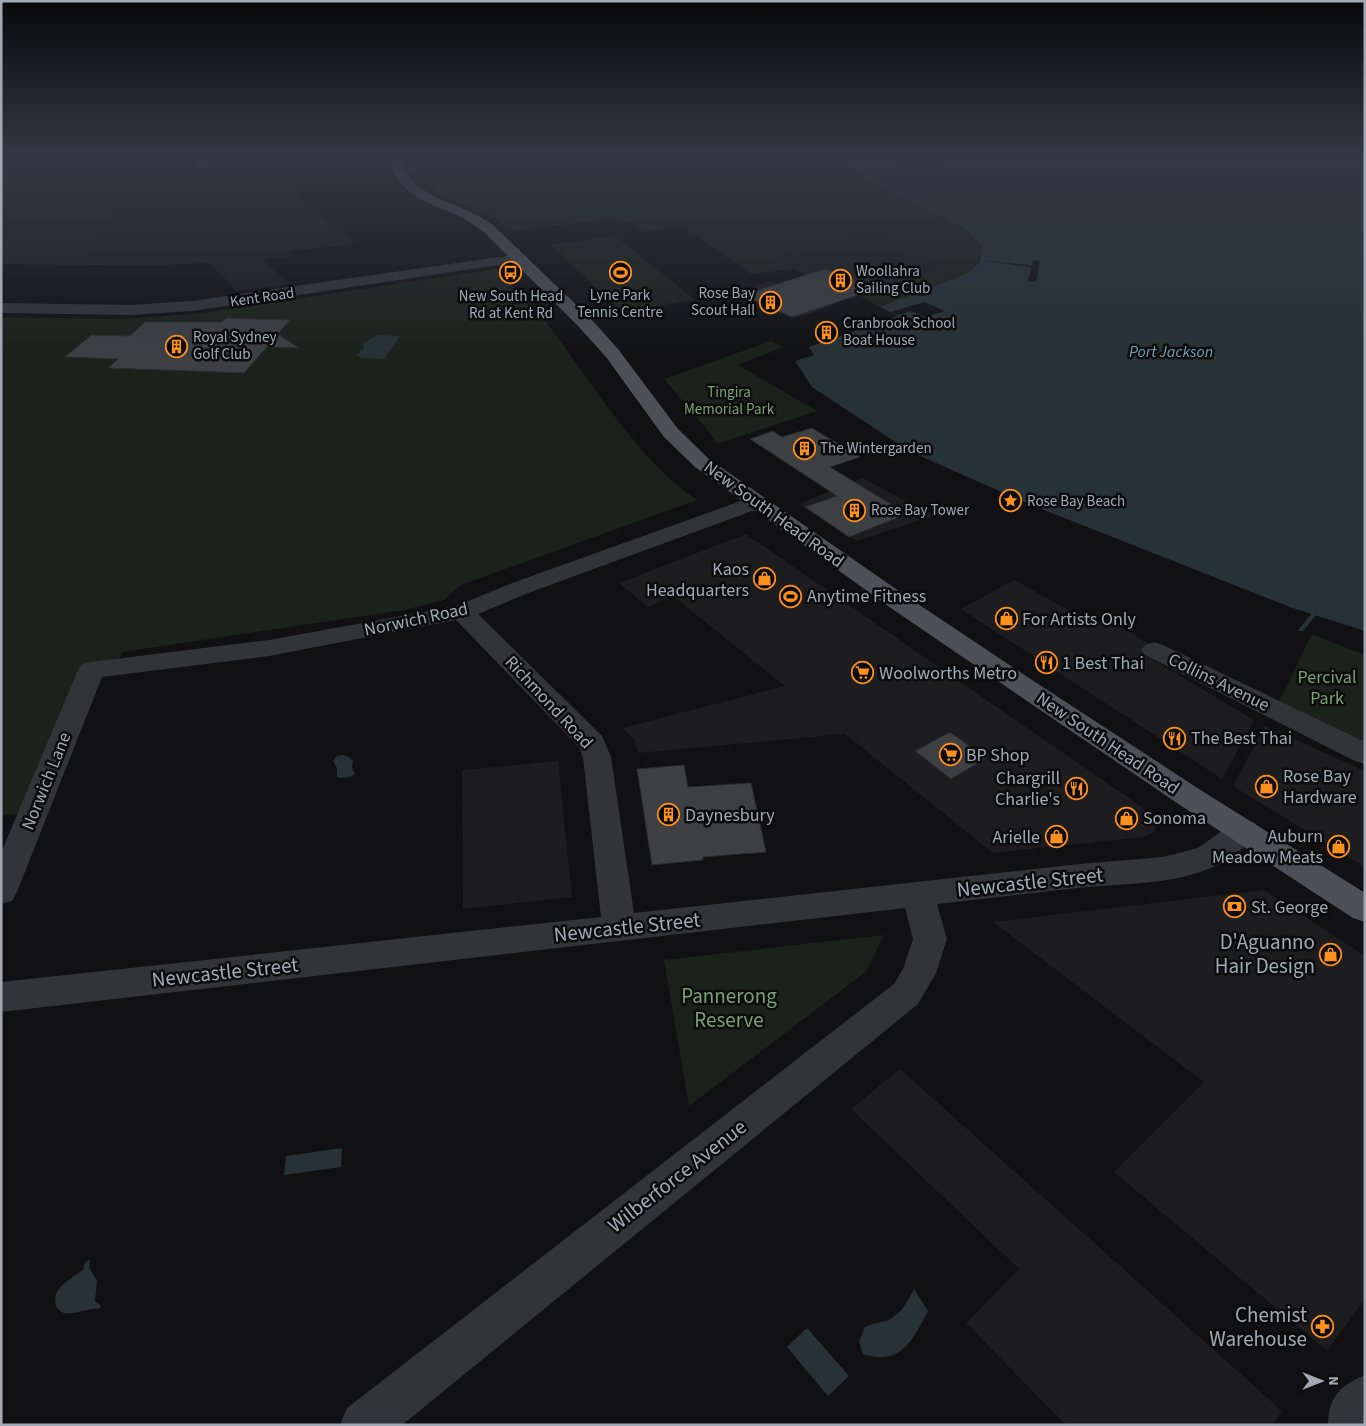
<svg xmlns="http://www.w3.org/2000/svg" width="1366" height="1426" font-family="'Source Sans 3',sans-serif">
	<style>
		.built { fill: #1d1d20 }
		.green { fill: #1b221b }
		.water { fill: #273237 }
		.pier { fill: #111113 }
		.lines { fill: none; stroke-linecap: round; stroke-linejoin: round }
		.stream { fill: #273237; fill-rule: evenodd }
		.building { fill: #3d3f43; stroke: #2b2b2f }
		.minor { fill: #323438; fill-rule: evenodd }
		.major { fill: #4d5157; fill-rule: evenodd }
		.labels { text-anchor: middle; stroke-width: 5; stroke-linejoin: round; paint-order: stroke }
		.far-poi-label { font-size: 15px; fill: #a1aab4; stroke: #0c0c0d; text-anchor: start }
		.far-street-label { font-size: 15px; fill: #a1aab4; stroke: #0c0c0d }
		.far-park-label { font-size: 15px; fill: #7aa176; stroke: #0c0c0d }
		.far-water-label { font-size: 16px; font-style: italic; fill: #759fb2; stroke: #0c0c0d }
		.street-label { font-size: 18px; fill: #a1aab4; stroke: #0c0c0d }
		.poi-label { font-size: 18px; fill: #a1aab4; stroke: #0c0c0d; text-anchor: start }
		.park-label { font-size: 18px; fill: #7aa176; stroke: #0c0c0d }
		.near-street-label { font-size: 21px; fill: #a1aab4; stroke: #0c0c0d }
		.near-poi-label { font-size: 21px; fill: #a1aab4; stroke: #0c0c0d; text-anchor: end }
		.near-park-label { font-size: 21px; fill: #7aa176; stroke: #0c0c0d }
	</style>
	<rect width="100%" height="100%" fill="#111113"/>
	<g class="built">
		<path d="M217,163L286,170L302,202L356,243L288,252L291,256L263,260L290,284L237,291L209,263L138,266L1,264V172L214,166Z"/>
		<path d="M878,235L936,268L857,296L799,272L772,252Z"/>
		<path d="M772,281L833,306L793,319L733,293Z"/>
		<path d="M862,478L934,516L857,541L799,504Z"/>
		<path d="M746,534L1149,812L1158,822L1155,832L1144,837L993,853L845,734L638,753L635,740L622,728L785,686L673,596L648,607L619,583Z"/>
		<path d="M1014,580L1097,626L1108,619L1156,648L1145,655L1254,720L1222,779L961,609Z"/>
		<path d="M1265,726L1365,771V867L1233,786Z"/>
		<path d="M558,761L572,897L463,909L462,770Z"/>
		<path d="M1264,890L1365,956V1299L1327,1351L1114,1172L1204,1082L993,922Z"/>
		<path d="M900,1069L1282,1411L1272,1425H1066L966,1323L1019,1269L851,1109Z"/>
	</g>
	<g class="green">
		<path d="M414,157H825L875,180L872,181L960,226L971,234L981,245L980,260L969,273L880,307L859,295L935,268L878,235L773,252L797,269L751,274L683,226L643,232L630,222L608,219L518,231L508,230L494,218L438,193L409,170Z"/>
		<path d="M187,167L185,181L177,187V192L130,195L87,254L1,257V172Z"/>
		<path d="M270,173L273,178L230,183L228,178Z"/>
		<path d="M274,180L276,185L233,190L231,185Z"/>
		<path d="M277,187L279,193L235,198L233,192Z"/>
		<path d="M280,195L283,200L238,205L236,200Z"/>
		<path d="M615,236L695,300L622,312L550,245Z"/>
		<path d="M496,269C512,286 530,303 545,321C590,378 637,461 697,500L461,585L444,600L404,610L122,652L118,665H86L28,813L1,815V317L121,319L195,314Z"/>
		<path d="M771,341L784,347L738,365L817,411L717,444L710,433L664,379Z"/>
		<path d="M1312,634L1365,655V745L1277,706Z"/>
		<path d="M884,935L867,971L689,1106L664,960Z"/>
	</g>
	<g class="water">
		<path d="M825,157H1365V631L1290,607L1029,504L909,451L812,387L795,361L814,355L809,347L898,316L880,307L968,273L980,262L982,247L971,234L960,226L871,181L874,180Z"/>
		<path d="M377,335L400,336L384,359L360,358V357L356,356L360,353V350L364,349L363,343Z"/>
		<path d="M343,755L349,757L353,761L352,767L355,774C352,777 342,779 337,777V768L333,761L337,756Z"/>
		<path d="M342,1148L341,1167L284,1175L286,1156Z"/>
		<path d="M90,1259L89,1267L97,1281L95,1301L101,1306L99,1309C88,1307 77,1315 64,1313C61,1312 57,1309 56,1305C51,1288 72,1278 83,1270L85,1263Z"/>
		<path d="M914,1289L928,1311C913,1339 901,1367 863,1354L859,1342L865,1327C873,1323 880,1323 888,1320C901,1315 908,1300 914,1289Z"/>
		<path d="M807,1328L849,1376L828,1396L787,1347Z"/>
	</g>
	<g class="pier">
		<path d="M943,157L953,159L965,157L976,162L966,160L930,165L935,168L930,169L924,166L895,169L918,164L913,161L918,160L924,163L948,159Z"/>
		<path d="M980,260L1030,265H1032L1033,260L1040,261L1036,282L1028,281L1031,268L1029,267Z"/>
		<path d="M924,302L945,311L925,317L911,311L898,315L891,312Z"/>
	</g>
	<g class="lines">
		<path class="stream" d="M1319,606L1321,607L1322,608L1321,609L1303,631H1299L1298,630L1299,629L1317,607Z"/>
	</g>
	<g class="building">
		<path d="M825,269L876,289L792,317L743,295Z"/>
		<path d="M226,318L290,320L278,334L299,348L267,347L244,373L108,368L118,359L65,357L91,335L130,336L145,322H222Z"/>
		<path d="M812,428L860,457L830,467L907,514L849,537L805,507L837,496L750,439L773,431L782,437Z"/>
		<path d="M950,732L986,758L951,779L915,751Z"/>
		<path d="M684,765L688,787L751,783L766,852L703,857V860L652,865L637,769Z"/>
	</g>
	<g class="lines">
		<g class="minor">
			<path d="M203,157H216L205,169H197L195,166Z"/>
			<path d="M520,254L525,255L527,258L525,261L192,311L130,315L1,313V303L130,305L192,301Z"/>
			<path d="M755,496L763,497L766,502L763,507L531,592L478,614L602,736L611,757L634,913L1080,864L1163,857L1198,848L1233,823L1244,820L1255,823L1259,831C1255,839 1248,844 1241,850C1195,887 1132,882 1077,888C1030,893 984,899 937,904L947,939L936,973L918,1004L402,1425H340L347,1408L894,984L903,969L913,939L905,908L1,1012V982L601,917L583,757L579,747L456,620L269,656L102,677L17,892L12,901L1,904V853L78,670L82,664L91,662L269,640L456,606L515,582Z"/>
			<path d="M1154,642L1163,645L1365,742V764L1355,761L1145,655L1141,650L1145,645Z"/>
			<path d="M1365,1375V1425H1328C1328,1397 1341,1385 1365,1375Z"/>
		</g>
		<path class="major" d="M394,157H406L402,165C413,194 447,200 472,213C480,216 486,221 493,225L591,319L618,349L678,429L709,459L906,596L1026,676L1202,791L1365,893V922L1353,918L1180,805L1008,688L888,606L695,467L664,437L606,357L579,327L483,231C477,227 470,222 463,218C435,204 402,198 390,165Z"/>
	</g>
	<linearGradient id="sky" x2="0" y2="1"><stop stop-color="#09090a"/><stop offset="0.44" stop-color="#323844"/><stop offset="1" stop-color="#323844" stop-opacity="0"/></linearGradient>
	<rect width="1366" height="357" fill="url(#sky)"/>
	<defs>
		<symbol id="stadium-ring" viewBox="-11 -11 22 22"><circle r="9.5" fill="#0c0c0d" stroke="#fe901e" stroke-width="1.5"/><path d="M0-5a6.5 5 0 1 0 0 10a6.5 5 0 1 0 0-10ZM-3.5-1.8h7v3.6h-7Z" fill="#fe901e"/></symbol>
		<symbol id="bus-ring" viewBox="-11 -11 22 22"><circle r="9.5" fill="#0c0c0d" stroke="#fe901e" stroke-width="1.5"/><path d="M-5-6H5V4H4V6H2V4H-2V6H-4V4H-5ZM-3.5-4V0h7V-4ZM-3.5 1.2v1.5H-2V1.2ZM2 1.2v1.5H3.5V1.2Z" fill="#fe901e"/></symbol>
		<symbol id="building-ring" viewBox="-11 -11 22 22"><circle r="9.5" fill="#0c0c0d" stroke="#fe901e" stroke-width="1.5"/><path d="M-4-6H4V6H1V3H-1V6H-4ZM-2.5-4.3h1.7v1.8h-1.7ZM.8-4.3h1.7v1.8H.8ZM-2.5-1h1.7V.8h-1.7ZM.8-1h1.7V.8H.8Z" fill="#fe901e"/></symbol>
		<symbol id="sight-ring" viewBox="-11 -11 22 22"><circle r="9.5" fill="#0c0c0d" stroke="#fe901e" stroke-width="1.5"/><path d="M0-6L1.8-2.2L6-1.7L2.9 1.2L3.7 5.4L0 3.3L-3.7 5.4L-2.9 1.2L-6-1.7L-1.8-2.2Z" fill="#fe901e"/></symbol>
		<symbol id="shop-ring" viewBox="-11 -11 22 22"><circle r="9.5" fill="#0c0c0d" stroke="#fe901e" stroke-width="1.5"/><path d="M-5-2.5h2.3a2.7 3.5 0 0 1 5.4 0H5L5.5 6h-11ZM-1.5-2.5h3a1.5 2.3 0 0 0-3 0Z" fill="#fe901e"/></symbol>
		<symbol id="restaurant-ring" viewBox="-11 -11 22 22"><circle r="9.5" fill="#0c0c0d" stroke="#fe901e" stroke-width="1.5"/><path d="M-5-6h1v4h1v-4h1v4h1v-4h1v5L-1.5 .5V6h-2V.5L-5-1ZM5-6V6H3V1.5H1.5Q1.5-4 5-6Z" fill="#fe901e"/></symbol>
		<symbol id="supermarket-ring" viewBox="-11 -11 22 22"><circle r="9.5" fill="#0c0c0d" stroke="#fe901e" stroke-width="1.5"/><path d="M-6-5.5h2.5l.6 2H6L4.5 2H-2.5L-4.4-4H-6ZM-1.5 3.2a1.3 1.3 0 1 0 .1 0ZM3 3.2a1.3 1.3 0 1 0 .1 0Z" fill="#fe901e"/></symbol>
		<symbol id="bank-ring" viewBox="-11 -11 22 22"><circle r="9.5" fill="#0c0c0d" stroke="#fe901e" stroke-width="1.5"/><path d="M-6-4H6V4H-6ZM0-2.3a2.3 2.3 0 1 0 0 4.6a2.3 2.3 0 1 0 0-4.6Z" fill="#fe901e"/></symbol>
		<symbol id="pharmacy-ring" viewBox="-11 -11 22 22"><circle r="9.5" fill="#0c0c0d" stroke="#fe901e" stroke-width="1.5"/><path d="M-2-6h4v4h4v4h-4v4h-4v-4h-4v-4h4Z" fill="#fe901e"/></symbol>
	</defs>
	<g fill-rule="evenodd">
		<use href="#stadium-ring" x="608" y="260" width="25" height="25"/>
		<use href="#bus-ring" x="498" y="260" width="25" height="25"/>
		<use href="#building-ring" x="828" y="268" width="25" height="25"/>
		<use href="#building-ring" x="758" y="290" width="25" height="25"/>
		<use href="#building-ring" x="814" y="320" width="25" height="25"/>
		<use href="#building-ring" x="164" y="334" width="25" height="25"/>
		<use href="#building-ring" x="792" y="436" width="25" height="25"/>
		<use href="#sight-ring" x="998" y="488" width="25" height="25"/>
		<use href="#building-ring" x="842" y="498" width="25" height="25"/>
		<use href="#shop-ring" x="752" y="566" width="25" height="25"/>
		<use href="#stadium-ring" x="778" y="584" width="25" height="25"/>
		<use href="#shop-ring" x="994" y="606" width="25" height="25"/>
		<use href="#restaurant-ring" x="1034" y="650" width="25" height="25"/>
		<use href="#supermarket-ring" x="850" y="660" width="25" height="25"/>
		<use href="#restaurant-ring" x="1162" y="726" width="25" height="25"/>
		<use href="#supermarket-ring" x="938" y="742" width="25" height="25"/>
		<use href="#shop-ring" x="1254" y="774" width="25" height="25"/>
		<use href="#restaurant-ring" x="1064" y="776" width="25" height="25"/>
		<use href="#building-ring" x="656" y="802" width="25" height="25"/>
		<use href="#shop-ring" x="1114" y="806" width="25" height="25"/>
		<use href="#shop-ring" x="1044" y="824" width="25" height="25"/>
		<use href="#shop-ring" x="1326" y="834" width="25" height="25"/>
		<use href="#bank-ring" x="1222" y="894" width="25" height="25"/>
		<use href="#shop-ring" x="1318" y="942" width="25" height="25"/>
		<use href="#pharmacy-ring" x="1310" y="1314" width="25" height="25"/>
	</g>
	<g class="labels">
		<g class="far-poi-label">
			<text x="856" y="276">Woollahra<tspan x="856" dy="17">Sailing Club</tspan></text>
			<text x="755" y="298" text-anchor="end">Rose Bay<tspan x="755" dy="17">Scout Hall</tspan></text>
			<text x="620" y="300" text-anchor="middle">Lyne Park<tspan x="620" dy="17">Tennis Centre</tspan></text>
			<text x="511" y="301" text-anchor="middle">New South Head<tspan x="511" dy="17">Rd at Kent Rd</tspan></text>
			<text x="843" y="328">Cranbrook School<tspan x="843" dy="17">Boat House</tspan></text>
			<text x="193" y="342">Royal Sydney<tspan x="193" dy="17">Golf Club</tspan></text>
			<text x="820" y="453">The Wintergarden</text>
			<text x="1027" y="506">Rose Bay Beach</text>
			<text x="871" y="515">Rose Bay Tower</text>
		</g>
		<g class="far-street-label">
			<text transform="translate(262 297) rotate(-8)" y="5">Kent Road</text>
		</g>
		<g class="far-park-label">
			<text x="729" y="397">Tingira<tspan x="729" dy="17">Memorial Park</tspan></text>
		</g>
		<g class="far-water-label">
			<text x="1171" y="357">Port Jackson</text>
		</g>
		<g class="street-label">
			<text transform="translate(774 514) rotate(36)" y="6">New South Head Road</text>
			<text transform="translate(416 619) rotate(-12)" y="6">Norwich Road</text>
			<text transform="translate(1219 682) rotate(26)" y="6">Collins Avenue</text>
			<text transform="translate(549 702) rotate(47)" y="6">Richmond Road</text>
			<text transform="translate(1108 743) rotate(34)" y="6">New South Head Road</text>
			<text transform="translate(46 781) rotate(-68)" y="6">Norwich Lane</text>
		</g>
		<g class="poi-label">
			<text x="749" y="575" text-anchor="end">Kaos<tspan x="749" dy="21">Headquarters</tspan></text>
			<text x="807" y="602">Anytime Fitness</text>
			<text x="1022" y="625">For Artists Only</text>
			<text x="1062" y="669">1 Best Thai</text>
			<text x="879" y="679">Woolworths Metro</text>
			<text x="1191" y="744">The Best Thai</text>
			<text x="966" y="761">BP Shop</text>
			<text x="1283" y="782">Rose Bay<tspan x="1283" dy="21">Hardware</tspan></text>
			<text x="1060" y="784" text-anchor="end">Chargrill<tspan x="1060" dy="21">Charlie's</tspan></text>
			<text x="685" y="821">Daynesbury</text>
			<text x="1143" y="824">Sonoma</text>
			<text x="1323" y="842" text-anchor="end">Auburn<tspan x="1323" dy="21">Meadow Meats</tspan></text>
			<text x="1040" y="843" text-anchor="end">Arielle</text>
			<text x="1251" y="913">St. George</text>
		</g>
		<g class="park-label">
			<text x="1327" y="683">Percival<tspan x="1327" dy="21">Park</tspan></text>
		</g>
		<g class="near-street-label">
			<text transform="translate(1030 882) rotate(-6)" y="7">Newcastle Street</text>
			<text transform="translate(627 927) rotate(-6)" y="7">Newcastle Street</text>
			<text transform="translate(225 972) rotate(-6)" y="7">Newcastle Street</text>
			<text transform="translate(677 1176) rotate(-38)" y="7">Wilberforce Avenue</text>
		</g>
		<g class="near-poi-label">
			<text x="1315" y="949">D'Aguanno<tspan x="1315" dy="24">Hair Design</tspan></text>
			<text x="1307" y="1322">Chemist<tspan x="1307" dy="24">Warehouse</tspan></text>
		</g>
		<g class="near-park-label">
			<text x="729" y="1003">Pannerong<tspan x="729" dy="24">Reserve</tspan></text>
		</g>
	</g>
	<rect width="1366" height="1426" fill="none" stroke="#a1aab4" stroke-width="5"/>
	<g transform="translate(1321 1381) rotate(90)" stroke="#0c0c0d" stroke-width="4" paint-order="stroke">
	<path d="M0-4L9 19L0 12L-9 19Z" fill="#a1aab4"/>
	<text y="-8" font-size="14" font-weight="bold" text-anchor="middle" fill="#a1aab4">N</text>
	</g>
</svg>
